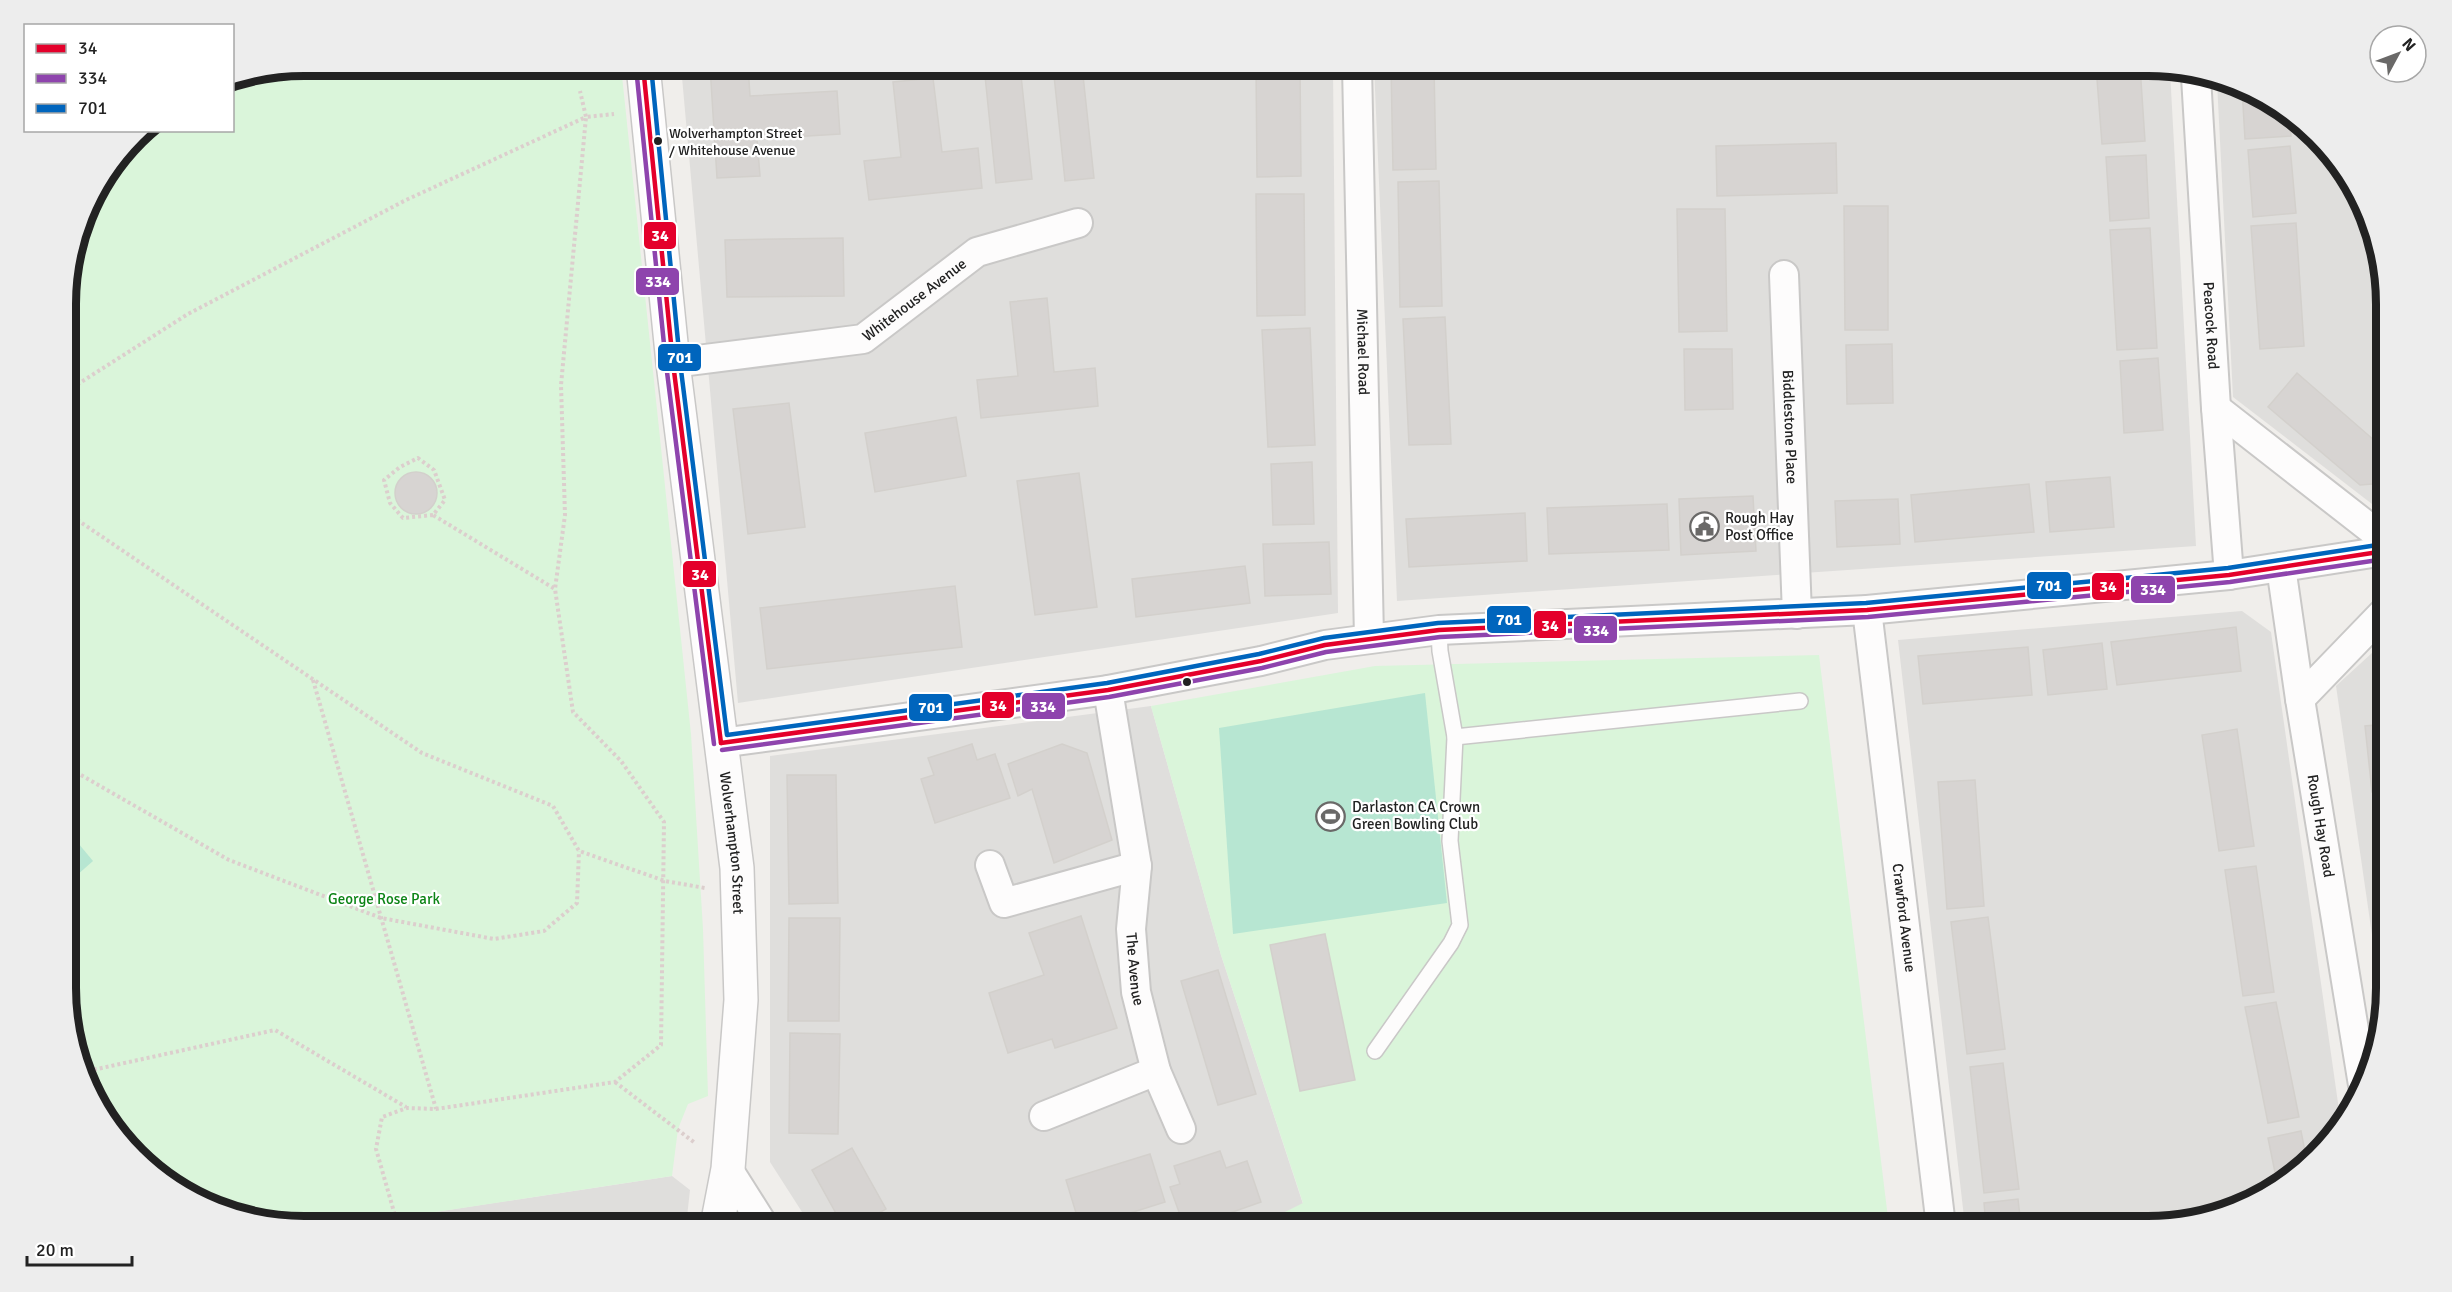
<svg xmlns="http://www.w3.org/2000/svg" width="2452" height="1292" font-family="Signika,sans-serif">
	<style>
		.residential { fill: #dfdedc }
		.park { fill: #daf5da }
		.pitch { fill: #b7e6d2 }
		.building { fill: #d7d4d2; stroke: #d3d0cc; stroke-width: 1.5 }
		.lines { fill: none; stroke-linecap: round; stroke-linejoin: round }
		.service-casing { stroke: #c9c8c7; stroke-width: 18 }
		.minor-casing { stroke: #c9c8c7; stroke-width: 32 }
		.tertiary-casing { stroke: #c9c8c7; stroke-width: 36 }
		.path { stroke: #dccecd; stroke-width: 4; stroke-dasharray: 3 3; stroke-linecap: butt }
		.service { stroke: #fdfcfc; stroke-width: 15 }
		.minor { stroke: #fdfcfc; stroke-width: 28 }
		.tertiary { stroke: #fdfcfc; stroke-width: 33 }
		.bus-1-casing { stroke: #fff; stroke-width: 9 }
		.bus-2-casing { stroke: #fff; stroke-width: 9 }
		.bus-3-casing { stroke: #fff; stroke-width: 9 }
		.bus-1 { stroke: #e4002b; stroke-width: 4.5 }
		.bus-2 { stroke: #8e44ad; stroke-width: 4.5 }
		.bus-3 { stroke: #0065bd; stroke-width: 4.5 }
		.bus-dot { fill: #222; stroke: #fff; stroke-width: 2 }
		.labels { text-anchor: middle; stroke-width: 4.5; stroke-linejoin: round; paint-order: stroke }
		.bus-label { font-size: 14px; fill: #222; stroke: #fff; text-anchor: start }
		.street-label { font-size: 15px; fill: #222; stroke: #fff }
		.poi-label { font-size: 15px; fill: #222; stroke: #fff; text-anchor: start }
		.park-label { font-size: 15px; fill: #0c8416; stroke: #fff }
		.rim { fill: none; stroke: #222; stroke-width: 8 }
		.line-badge { stroke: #fff; stroke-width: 2 }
		.badge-label { font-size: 16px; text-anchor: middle; font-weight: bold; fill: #fff }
	</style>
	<rect width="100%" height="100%" fill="#f0eeeb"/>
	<g class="residential">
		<path d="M681,66H1333L1338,613L738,703Z"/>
		<path d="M1374,66H2148L2170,71L2196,546L1397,601Z"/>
		<path d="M2217,82L2253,91L2305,125L2346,172L2384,274L2385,514L2233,397Z"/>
		<path d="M2242,611L2271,632L2341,1124L2327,1145L2280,1186L2224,1213L2163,1226H1965L1898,640Z"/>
		<path d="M2385,641L2386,988L2382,1004L2336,686Z"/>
		<path d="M1151,706L1221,955L1303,1204L1257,1226H811L770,1162V756Z"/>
		<path d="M672,1176L690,1190L686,1226H417L415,1215Z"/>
	</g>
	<g class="park">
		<path d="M304,66H621L691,734L703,929L708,1096L688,1104L678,1129L672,1176L416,1215L417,1226H304L199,1201L147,1167L106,1120L68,1019L67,288L91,199L143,131L232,130L233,80Z"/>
		<path d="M1819,655L1889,1226H1257L1303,1203L1221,955L1151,706L1375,666Z"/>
	</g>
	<g class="pitch">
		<path d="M1425,693L1447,903L1233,934L1219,728Z"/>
		<path d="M68,831L93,861L68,883Z"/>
	</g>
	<g class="building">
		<path d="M710,66H748L750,96L837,91L840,134L757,139L760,176L717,178Z"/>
		<path d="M984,66H1020L1032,179L996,183Z"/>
		<path d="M1053,66H1082L1094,178L1065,181Z"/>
		<path d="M1256,66H1300L1301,176L1257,177Z"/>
		<path d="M1391,66H1434L1436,169L1393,170Z"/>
		<path d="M2096,66H2140L2145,141L2102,144Z"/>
		<path d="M933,78L942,152L978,148L982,188L869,200L864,161L901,157L893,82Z"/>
		<path d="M2242,88L2253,91L2289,115L2291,136L2245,139Z"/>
		<path d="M1836,143L1837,193L1717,196L1716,146Z"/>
		<path d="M2290,146L2296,213L2253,217L2248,150Z"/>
		<path d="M2146,155L2149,218L2110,221L2106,157Z"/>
		<path d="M1439,181L1442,306L1400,307L1398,182Z"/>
		<path d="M1256,194H1304L1305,315L1257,316Z"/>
		<path d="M1844,206H1888V330H1845Z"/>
		<path d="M1677,209H1725L1727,331L1679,332Z"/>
		<path d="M2296,223L2304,346L2260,349L2251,226Z"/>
		<path d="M2150,228L2157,348L2117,350L2110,230Z"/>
		<path d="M843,238L844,296L727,297L725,240Z"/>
		<path d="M1047,298L1054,372L1095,368L1098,406L981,418L977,380L1018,376L1010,302Z"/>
		<path d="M1445,317L1451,444L1409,445L1403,319Z"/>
		<path d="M1310,328L1315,445L1268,447L1262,330Z"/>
		<path d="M1892,344L1893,403L1847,404L1846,345Z"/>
		<path d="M1684,349H1732L1733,409L1685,410Z"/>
		<path d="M2158,358L2163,430L2124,433L2120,361Z"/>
		<path d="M2297,373L2375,441L2384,439L2385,483L2360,485L2268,407Z"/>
		<path d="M789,403L805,527L748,534L733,409Z"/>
		<path d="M956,417L966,476L875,492L865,433Z"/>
		<path d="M1312,462L1314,524L1273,525L1271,464Z"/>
		<circle cx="416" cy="493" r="21"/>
		<path d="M1079,473L1097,607L1035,615L1017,481Z"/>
		<path d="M2110,477L2114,527L2050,532L2046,482Z"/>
		<path d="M2029,484L2034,532L1915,542L1911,495Z"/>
		<path d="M1753,496L1756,551L1681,555L1679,499Z"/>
		<path d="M1898,499L1900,544L1837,547L1835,501Z"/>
		<path d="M1667,504L1669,550L1549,554L1547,508Z"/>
		<path d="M1525,513L1527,561L1409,567L1406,519Z"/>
		<path d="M1329,542L1331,594L1265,596L1263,544Z"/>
		<path d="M1245,566L1250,603L1136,617L1132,579Z"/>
		<path d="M955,586L962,647L767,669L760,608Z"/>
		<path d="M2236,627L2241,671L2117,685L2111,642Z"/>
		<path d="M2102,643L2107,689L2048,695L2043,650Z"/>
		<path d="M2028,647L2032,695L1923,704L1918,656Z"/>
		<path d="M2385,670V686L2377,677Z"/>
		<path d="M2385,724V791L2372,792L2365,726Z"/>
		<path d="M2237,729L2254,846L2219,851L2202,735Z"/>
		<path d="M972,744L977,760L995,754L1010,798L935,823L921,779L934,775L928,758Z"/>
		<path d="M1062,744L1087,753L1112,840L1054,863L1032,789L1018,796L1008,764Z"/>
		<path d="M787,775H836L838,903L789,904Z"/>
		<path d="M1975,780L1984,906L1947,909L1938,782Z"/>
		<path d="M2385,803L2386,884L2383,885L2374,804Z"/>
		<path d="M2256,866L2274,992L2243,996L2225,870Z"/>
		<path d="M1081,916L1117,1028L1055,1048L1052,1039L1008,1053L989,993L1044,975L1029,933Z"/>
		<path d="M1988,917L2005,1049L1967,1054L1951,922Z"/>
		<path d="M789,918H840L839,1021H788Z"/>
		<path d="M1325,934L1355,1080L1300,1091L1270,945Z"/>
		<path d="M1218,970L1256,1094L1218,1105L1181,981Z"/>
		<path d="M2276,1002L2299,1117L2268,1123L2245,1007Z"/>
		<path d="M790,1033L840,1034L838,1134L789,1133Z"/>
		<path d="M2003,1063L2019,1189L1984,1193L1970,1067Z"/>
		<path d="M2301,1131L2307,1162L2278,1187L2268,1138Z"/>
		<path d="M852,1148L886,1209L856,1226H843L812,1170Z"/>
		<path d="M1220,1151L1226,1168L1247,1161L1261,1202L1193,1226H1184L1170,1187L1180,1184L1174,1166Z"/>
		<path d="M1150,1154L1165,1202L1089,1226H1080L1066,1180Z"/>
		<path d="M2018,1199L2021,1226H1986L1984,1203Z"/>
	</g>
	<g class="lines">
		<defs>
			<g id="service">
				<path d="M575,68L588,66"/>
				<path d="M1439,630L1440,651L1455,737L1800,701"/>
				<path d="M1375,1051L1451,943L1460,925L1450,841L1455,737"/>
			</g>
			<g id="minor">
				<path id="s1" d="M1357,66L1369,638"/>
				<path id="s2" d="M2196,77L2216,408L2229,575"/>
				<path id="s3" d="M1784,275L1797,614"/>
				<path id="s4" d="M673,363L863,339L977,252L1078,223"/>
				<path d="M2216,408L2385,540"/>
				<path id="s5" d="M2281,567L2300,699L2363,1085"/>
				<path id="s6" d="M1867,610L1941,1226"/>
				<path id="s7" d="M1108,690L1137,866L1131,929L1136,992L1156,1071L1181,1129"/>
				<path d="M2300,699L2385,611"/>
				<path d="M721,743L1108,690L1261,661L1325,645L1439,630L1867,610L2229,575L2385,551"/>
				<path d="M990,865L1004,903L1137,866"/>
				<path d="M1044,1116L1156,1071"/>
				<path d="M728,1169L764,1226"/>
			</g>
			<g id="tertiary">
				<path id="s8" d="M643,66L673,363L737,868L741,1000L728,1169L717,1226"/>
			</g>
		</defs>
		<use href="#service" class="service-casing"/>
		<use href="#minor" class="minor-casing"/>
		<use href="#tertiary" class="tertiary-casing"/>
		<g class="path">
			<path d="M67,391L188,314L406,200L586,117L580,91"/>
			<path d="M67,513L422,753L553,806L579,851L665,881L705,888"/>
			<path d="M433,515L403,518L390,503L384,480L400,467L418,458L434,470L445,500L433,515L555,589L565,515L561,385L586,117L614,114"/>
			<path d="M313,680L436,1109"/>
			<path d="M81,775L229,860L381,918L494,939L544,931L577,903L579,851"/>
			<path d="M88,1071L275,1030L406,1107"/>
			<path d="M615,1082L695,1143"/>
			<path d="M398,1226L376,1149L382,1117L407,1108L436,1109L615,1082L661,1045L664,822L621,761L573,712L555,589"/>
		</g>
		<use href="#service" class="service"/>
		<use href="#minor" class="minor"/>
		<use href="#tertiary" class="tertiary"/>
		<defs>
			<g id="bus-1">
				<path d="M643,66L673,363L721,743"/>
				<path d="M721,743L1108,690L1261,661L1325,645L1439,630L1867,610L2229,575L2385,551"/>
			</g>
			<g id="bus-2">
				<path d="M636,67L666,364L714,744"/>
				<path d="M722,750L1109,697L1262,668L1326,652L1440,637L1868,617L2230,582L2385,559"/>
			</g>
			<path id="bus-3" d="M651,66L680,362L727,735L1107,683L1259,654L1324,638L1438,623L1866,603L2228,568L2384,544"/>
		</defs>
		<use href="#bus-1" class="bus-1-casing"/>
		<use href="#bus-2" class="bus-2-casing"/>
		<use href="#bus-3" class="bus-3-casing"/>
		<use href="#bus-1" class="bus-1"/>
		<use href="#bus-2" class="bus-2"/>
		<use href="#bus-3" class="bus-3"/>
	</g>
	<defs>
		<symbol id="civic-ring" viewBox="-11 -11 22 22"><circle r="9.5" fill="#fff" stroke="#6a6968" stroke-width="1.5"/><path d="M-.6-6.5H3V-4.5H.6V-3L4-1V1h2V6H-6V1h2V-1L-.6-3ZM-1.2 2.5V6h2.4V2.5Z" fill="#6a6968"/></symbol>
		<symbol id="stadium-ring" viewBox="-11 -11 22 22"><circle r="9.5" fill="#fff" stroke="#6a6968" stroke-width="1.5"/><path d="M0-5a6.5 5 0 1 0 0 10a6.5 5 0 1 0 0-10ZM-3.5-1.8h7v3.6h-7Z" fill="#6a6968"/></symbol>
	</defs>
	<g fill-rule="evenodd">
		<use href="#civic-ring" x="1688" y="510" width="33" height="33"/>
		<use href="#stadium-ring" x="1314" y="800" width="33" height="33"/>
	</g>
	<g class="bus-dot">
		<circle cx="658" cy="141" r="5"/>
		<circle cx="1187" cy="682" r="5"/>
	</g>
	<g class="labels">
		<g class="bus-label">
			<text x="669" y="138">Wolverhampton Street<tspan x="669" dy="17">/ Whitehouse Avenue</tspan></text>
		</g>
		<g class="street-label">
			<text dy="5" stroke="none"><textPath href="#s4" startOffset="256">Whitehouse Avenue</textPath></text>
			<text dy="5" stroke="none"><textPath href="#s2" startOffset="249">Peacock Road</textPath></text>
			<text dy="5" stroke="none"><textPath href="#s1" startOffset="286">Michael Road</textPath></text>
			<text dy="5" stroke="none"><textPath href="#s3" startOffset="152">Biddlestone Place</textPath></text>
			<text dy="5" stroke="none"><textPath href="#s5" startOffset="262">Rough Hay Road</textPath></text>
			<text dy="5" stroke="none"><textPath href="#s8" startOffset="782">Wolverhampton Street</textPath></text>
			<text dy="5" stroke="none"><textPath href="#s6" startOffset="310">Crawford Avenue</textPath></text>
			<text dy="5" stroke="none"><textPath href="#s7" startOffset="282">The Avenue</textPath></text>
		</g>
		<g class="poi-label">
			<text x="1725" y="523">Rough Hay<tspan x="1725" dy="17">Post Office</tspan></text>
			<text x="1352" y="812">Darlaston CA Crown<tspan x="1352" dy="17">Green Bowling Club</tspan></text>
		</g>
		<g class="park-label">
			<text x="384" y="904">George Rose Park</text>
		</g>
	</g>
	<path d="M0 0H2452V1292H0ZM304 76H2148A228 228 0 0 1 2376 304V988A228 228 0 0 1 2148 1216H304A228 228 0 0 1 76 988V304A228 228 0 0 1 304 76Z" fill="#ededed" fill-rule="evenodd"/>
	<path class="rim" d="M304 76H2148A228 228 0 0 1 2376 304V988A228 228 0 0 1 2148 1216H304A228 228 0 0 1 76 988V304A228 228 0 0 1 304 76Z"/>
	<g class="line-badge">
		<rect x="643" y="221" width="34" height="29" rx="6" fill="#e4002b"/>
		<rect x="635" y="267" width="45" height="29" rx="6" fill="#8e44ad"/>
		<rect x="657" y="343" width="45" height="29" rx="6" fill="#0065bd"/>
		<rect x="682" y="560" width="35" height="28" rx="6" fill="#e4002b"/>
		<rect x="2026" y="571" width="46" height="29" rx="6" fill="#0065bd"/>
		<rect x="2091" y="572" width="34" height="29" rx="6" fill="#e4002b"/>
		<rect x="2130" y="575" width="46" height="29" rx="6" fill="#8e44ad"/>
		<rect x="1486" y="605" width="46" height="29" rx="6" fill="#0065bd"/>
		<rect x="1533" y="610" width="34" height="29" rx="6" fill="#e4002b"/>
		<rect x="1573" y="615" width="45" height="29" rx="6" fill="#8e44ad"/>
		<rect x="981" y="691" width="34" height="28" rx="6" fill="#e4002b"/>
		<rect x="1021" y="692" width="45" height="28" rx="6" fill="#8e44ad"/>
		<rect x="908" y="693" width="45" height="29" rx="6" fill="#0065bd"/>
	</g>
	<g class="badge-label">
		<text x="660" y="241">34</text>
		<text x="658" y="287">334</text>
		<text x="680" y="363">701</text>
		<text x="700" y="580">34</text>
		<text x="2049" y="591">701</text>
		<text x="2108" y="592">34</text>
		<text x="2153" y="595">334</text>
		<text x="1509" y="625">701</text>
		<text x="1550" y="631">34</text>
		<text x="1596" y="636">334</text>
		<text x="998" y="711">34</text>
		<text x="1043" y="712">334</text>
		<text x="931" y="713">701</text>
	</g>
	<rect x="24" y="24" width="210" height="108" fill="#ffffff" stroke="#a7a7a7" stroke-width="1.5"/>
	<rect x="36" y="44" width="30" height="9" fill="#e4002b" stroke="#a7a7a7" stroke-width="1.5"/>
	<text x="78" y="54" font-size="18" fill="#222222">34</text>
	<rect x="36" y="74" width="30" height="9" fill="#8e44ad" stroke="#a7a7a7" stroke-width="1.5"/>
	<text x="78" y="84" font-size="18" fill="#222222">334</text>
	<rect x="36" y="104" width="30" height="9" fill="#0065bd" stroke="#a7a7a7" stroke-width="1.5"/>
	<text x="78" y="114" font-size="18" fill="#222222">701</text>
	<g transform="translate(2398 54) rotate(49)"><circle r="28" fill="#ffffff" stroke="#a7a7a7" stroke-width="1.5"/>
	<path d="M0-4.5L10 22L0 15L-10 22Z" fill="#6a6968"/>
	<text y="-9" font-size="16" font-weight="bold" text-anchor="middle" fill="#222222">N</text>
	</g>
	<path d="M27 1256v9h105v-9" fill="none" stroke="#222222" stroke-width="3"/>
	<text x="36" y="1256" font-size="18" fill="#222222" stroke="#ffffff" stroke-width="4.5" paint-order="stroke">20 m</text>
</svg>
